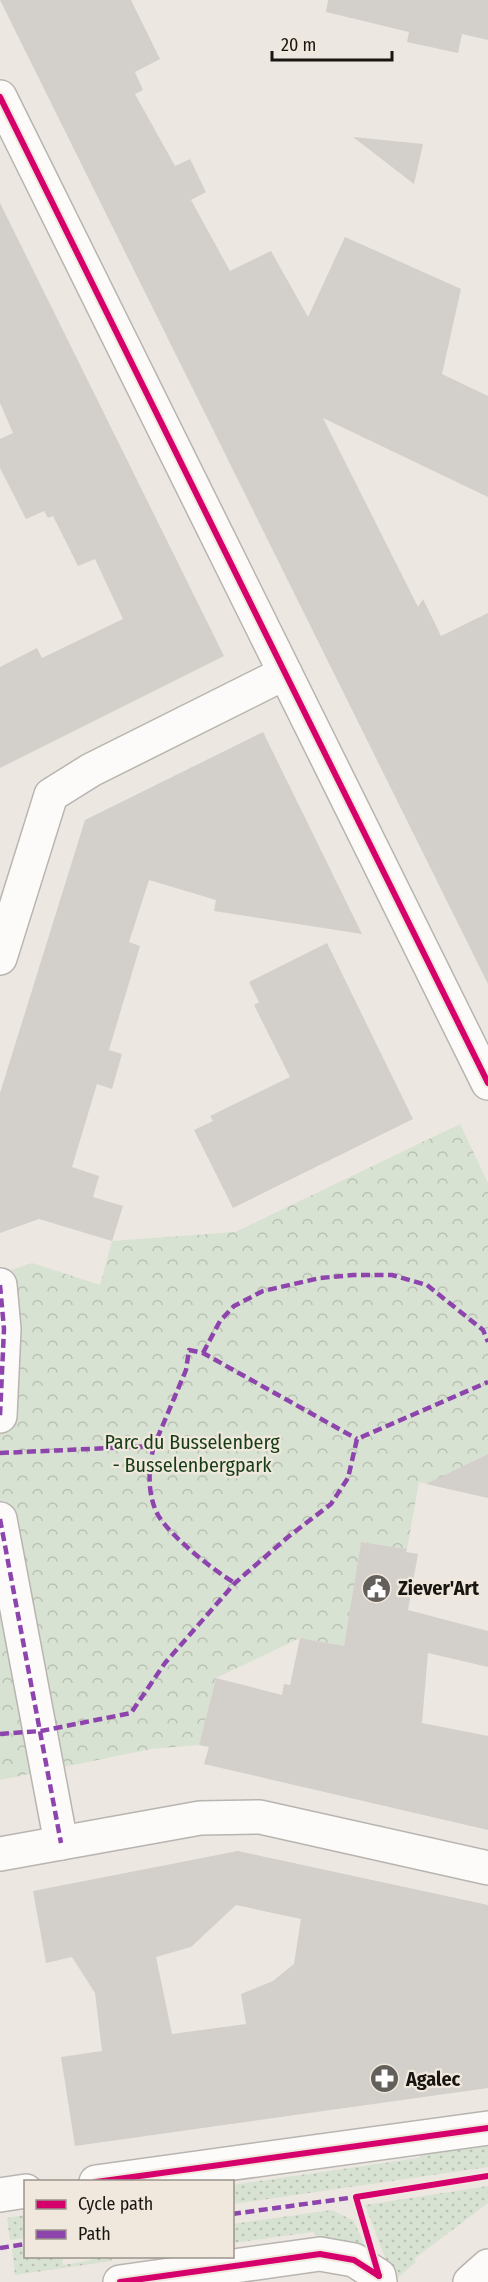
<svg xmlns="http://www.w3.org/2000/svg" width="488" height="2282" font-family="'Fira Sans Condensed',sans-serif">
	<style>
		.grass { fill: url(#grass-dots) }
		.forest { fill: url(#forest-crowns) }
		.building { fill: #d3cfca; fill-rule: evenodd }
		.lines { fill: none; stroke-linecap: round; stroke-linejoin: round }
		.minor-casing { stroke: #b8b4b0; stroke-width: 36 }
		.major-casing { stroke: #b8b4b0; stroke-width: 36 }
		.minor { stroke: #fcfbfa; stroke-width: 33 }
		.major { stroke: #fcfbfa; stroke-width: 33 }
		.quiet { stroke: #8e44ad; stroke-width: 4.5; stroke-dasharray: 9 4.5; stroke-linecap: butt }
		.cycleway-casing { stroke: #f0e8dd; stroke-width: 10 }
		.cycleway { stroke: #d6006c; stroke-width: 6 }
		.labels { text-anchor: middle; stroke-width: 4.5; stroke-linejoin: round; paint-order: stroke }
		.park-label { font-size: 20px; fill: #153d15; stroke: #f0e8dd }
		.poi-label { font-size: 20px; font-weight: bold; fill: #191612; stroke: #f0e8dd; text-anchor: start }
	</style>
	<defs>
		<pattern id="grass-dots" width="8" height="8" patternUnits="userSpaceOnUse" patternTransform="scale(1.5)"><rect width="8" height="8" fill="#d8e2d2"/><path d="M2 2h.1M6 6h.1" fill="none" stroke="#b9c1b3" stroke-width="1.8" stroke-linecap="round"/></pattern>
		<pattern id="forest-crowns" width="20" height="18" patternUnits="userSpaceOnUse" patternTransform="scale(1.5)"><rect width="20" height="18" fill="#d8e2d2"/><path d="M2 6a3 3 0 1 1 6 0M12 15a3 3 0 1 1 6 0" fill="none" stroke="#b9c1b3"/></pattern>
	</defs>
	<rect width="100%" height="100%" fill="#ece7e1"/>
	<g class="grass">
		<path d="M488,2145V2167L233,2204L232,2185L419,2158L425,2147Z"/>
		<path d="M488,2186V2203L414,2259L416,2262L394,2281L365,2205Z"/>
		<path d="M332,2210L354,2221L367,2252L325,2243L313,2232L233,2243L232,2224Z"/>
		<path d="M25,2215V2238L10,2240L7,2218Z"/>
		<path d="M25,2247L26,2256L62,2257L63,2265L91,2260V2257H111L112,2261L15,2275L12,2249Z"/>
	</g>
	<path class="forest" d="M460,1124L488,1183V1454L445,1475L448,1488L419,1482L407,1549L361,1542L344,1646L300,1638L216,1678L199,1745L151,1749L0,1780V1274L32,1263L100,1285L112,1241L235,1232Z"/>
	<g class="building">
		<path d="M0,0H131L160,59L135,72L143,90L135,94L175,166L190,159L206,192L191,200L230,271L271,251L308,317L345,237L461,289L442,374L488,396V497L323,418L418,607L423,599L441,636L488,613V984Z"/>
		<path d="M328,0H488V40L462,34L458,53L407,42L409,32L326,12Z"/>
		<path d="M353,137L423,144L414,184Z"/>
		<path d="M0,203L224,656L0,768V667L37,648L42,658L123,619L95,559L78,566L53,516L48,518L44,511L26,519L0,468V439L13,433L0,403Z"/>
		<path d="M263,732L362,934L214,911L216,900L149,880L129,942L140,946L109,1050L122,1054L112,1089L97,1084L72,1167L99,1176L93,1197L123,1206L112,1241L39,1219L0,1233V1093L85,820Z"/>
		<path d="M327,943L413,1119L233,1208L194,1130L213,1121L210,1116L290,1077L254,1005L259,1002L249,982Z"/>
		<path d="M488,1454V1498L426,1484Z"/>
		<path d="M361,1542L407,1549L406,1552L418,1554L408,1610L488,1631V1667L428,1653L422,1723L488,1736V1830L204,1764L209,1747L199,1745L216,1678L282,1695L284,1684L290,1685L300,1638L344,1646Z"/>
		<path d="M238,1851L488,1905V2088L75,2146L61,2057L102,2051L95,1993L72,1957L46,1963L33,1891ZM236,1905L301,1919L294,1964L273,1981L241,1994L246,2024L172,2034L156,1957L191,1947Z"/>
	</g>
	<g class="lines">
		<defs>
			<g id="minor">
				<path d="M0,97L488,1083"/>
				<path d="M0,958L51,795L91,770L285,673"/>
				<path d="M0,1285L4,1329L0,1416"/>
				<path d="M0,1519L61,1843"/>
				<path d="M0,1854L200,1818L260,1817L488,1868"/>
			</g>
			<g id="major">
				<path d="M96,2182L488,2128"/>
				<path d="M0,2195L26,2191"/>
				<path d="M120,2282L320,2254L354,2260L379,2276L380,2282"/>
				<path d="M470,2282L488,2266"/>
			</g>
		</defs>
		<use href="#minor" class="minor-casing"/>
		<use href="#major" class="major-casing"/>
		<use href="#minor" class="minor"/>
		<use href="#major" class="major"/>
		<g class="quiet">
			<path d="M0,1285L4,1329L0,1416"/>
			<path d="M203,1353L220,1321L234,1306L263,1291L320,1278L353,1275H392L427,1285L483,1330L488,1342"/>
			<path d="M154,1446C148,1467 147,1495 158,1515C170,1536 214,1571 235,1583"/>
			<path d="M0,1453L154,1446L186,1370L189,1350L203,1353L357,1439"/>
			<path d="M0,1519L61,1843"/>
			<path d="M0,1734L41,1731L131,1713L165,1663L235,1583L288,1537L331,1504L348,1478L357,1439L488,1382"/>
			<path d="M232,2214L356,2197"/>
			<path d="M0,2248L26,2244"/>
		</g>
		<defs>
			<g id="cycleway">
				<path d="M0,97L488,1083"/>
				<path d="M96,2182L488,2128"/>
				<path d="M379,2276L356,2197L488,2176"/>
				<path d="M120,2282L320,2254L354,2260L379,2276"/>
			</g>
		</defs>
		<use href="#cycleway" class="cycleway-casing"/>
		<use href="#cycleway" class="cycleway"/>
	</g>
	<defs>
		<symbol id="civic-disc" viewBox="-11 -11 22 22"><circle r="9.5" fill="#635f5a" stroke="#f0e8dd"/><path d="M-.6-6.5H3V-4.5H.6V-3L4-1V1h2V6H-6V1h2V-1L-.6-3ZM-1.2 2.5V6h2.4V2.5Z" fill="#fff"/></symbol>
		<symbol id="pharmacy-disc" viewBox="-11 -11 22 22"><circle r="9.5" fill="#635f5a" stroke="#f0e8dd"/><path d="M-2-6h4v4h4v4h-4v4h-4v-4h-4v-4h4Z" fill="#fff"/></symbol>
	</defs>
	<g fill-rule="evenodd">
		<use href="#civic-disc" x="360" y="1572" width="33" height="33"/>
		<use href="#pharmacy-disc" x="368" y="2062" width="33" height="33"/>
	</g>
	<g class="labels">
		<g class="park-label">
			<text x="192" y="1449">Parc du Busselenberg<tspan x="192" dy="23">- Busselenbergpark</tspan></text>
		</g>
		<g class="poi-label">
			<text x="398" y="1595">Ziever'Art</text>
			<text x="406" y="2086">Agalec</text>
		</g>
	</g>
	<rect x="24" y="2180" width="210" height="78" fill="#f0e8dd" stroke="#9a948c" stroke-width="1.5"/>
	<rect x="36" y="2200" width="30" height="9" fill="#d6006c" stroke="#9a948c" stroke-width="1.5"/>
	<text x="78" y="2210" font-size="18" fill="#191612">Cycle path</text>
	<rect x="36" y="2230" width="30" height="9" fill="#8e44ad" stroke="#9a948c" stroke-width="1.5"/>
	<text x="78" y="2240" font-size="18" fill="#191612">Path</text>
	<path d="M272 51v9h120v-9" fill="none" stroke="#191612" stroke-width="3"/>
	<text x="281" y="51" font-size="18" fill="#191612" stroke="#f0e8dd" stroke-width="4.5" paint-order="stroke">20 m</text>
</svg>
